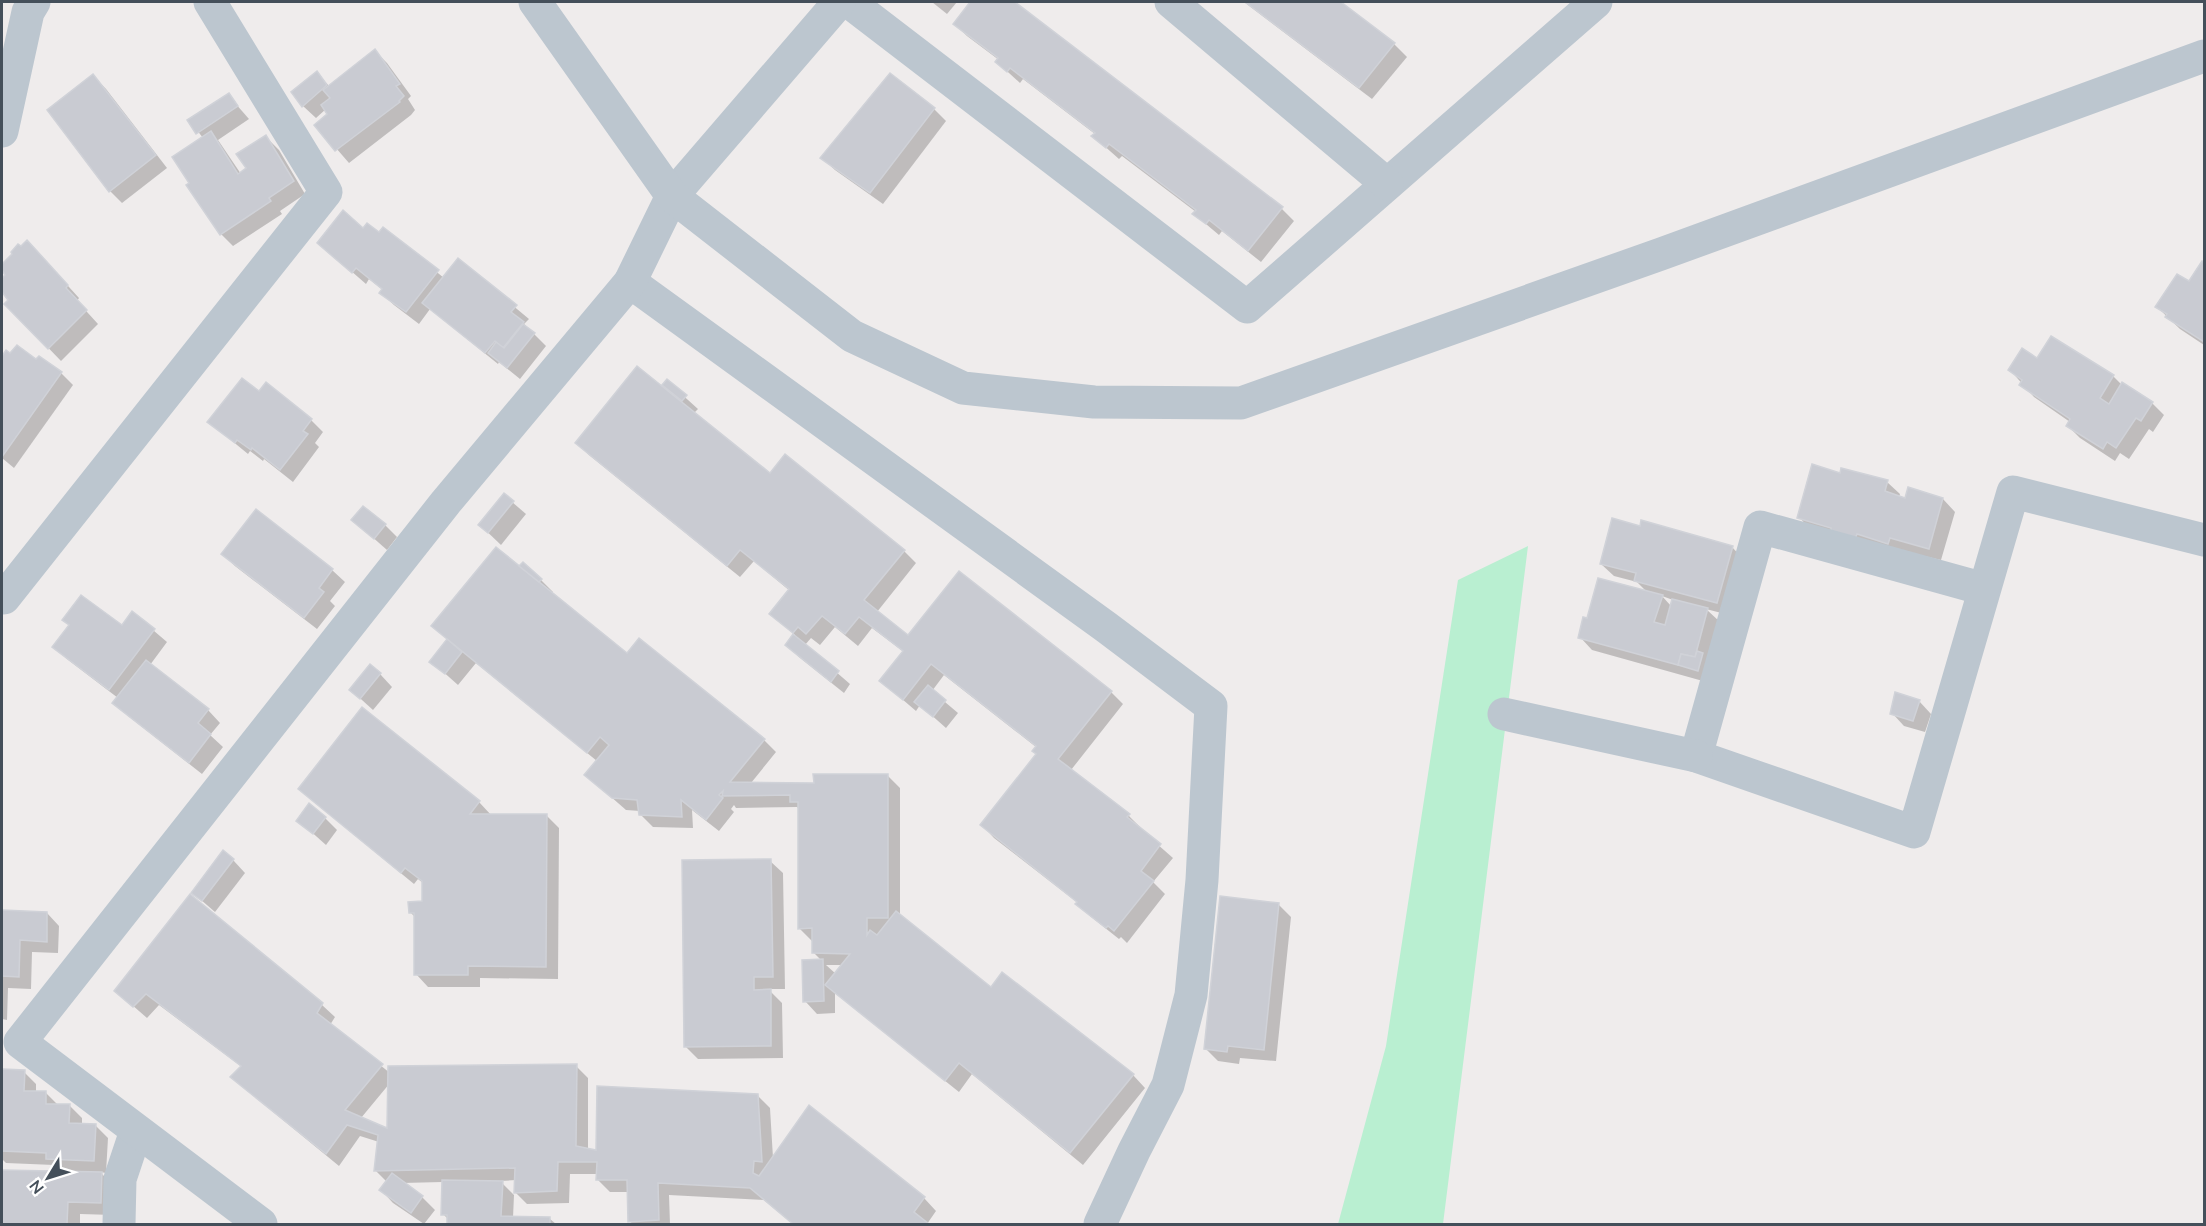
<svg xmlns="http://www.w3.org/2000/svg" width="2206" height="1226" font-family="Mulish,sans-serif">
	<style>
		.green { fill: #b9efd1 }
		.shadow { fill: #0003; fill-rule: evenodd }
		.building { fill: #c9cbd2; stroke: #d0d2d8; stroke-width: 1.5 }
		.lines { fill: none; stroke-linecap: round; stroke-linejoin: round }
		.minor { stroke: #bcc6cf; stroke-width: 33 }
		.tertiary { stroke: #bcc6cf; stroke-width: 33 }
	</style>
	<rect width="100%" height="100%" fill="#efecec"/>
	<path class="green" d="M1528,546L1443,1224H1338L1386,1046L1458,580Z"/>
	<g class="shadow">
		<path d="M932,2H957L947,14Z"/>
		<path d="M972,2H1012L1282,209L1294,221L1261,262L1222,231L1219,235L1194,214L1196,212L1122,156L1119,159L1093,136L1095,134L1023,79L1020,83L997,62L999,60L967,36L955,24Z"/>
		<path d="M1244,2H1339L1394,44L1407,57L1372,99Z"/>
		<path d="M375,51L387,63L411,96L408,99L415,110L411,115L349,163L316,125L330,115L326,109L316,118L303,106L317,73L330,87Z"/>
		<path d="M93,76L106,89L167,168L122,203L110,191Z"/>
		<path d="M228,95L249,119L218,140L241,174L248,169L266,137L279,150L305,194L280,211L282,214L233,246L221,234L191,183L203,138L190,121Z"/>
		<path d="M934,109L946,121L883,204L835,170L822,158Z"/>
		<path d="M384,229L444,278L458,260L529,319L524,324L546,346L520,379L499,362L498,364L430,309L419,324L394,305L381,293L383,290L369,279L366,284L319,243L364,230L379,235Z"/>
		<path d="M14,254H39L79,298L77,301L98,324L61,361L6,304L10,300L2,290V280L7,275L2,266Z"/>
		<path d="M2203,263L2204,264V345L2180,329L2157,307L2190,283Z"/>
		<path d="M6,352L37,361L61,373L73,385L14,468L2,458V358Z"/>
		<path d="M2037,360L2113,376L2122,385L2152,403L2164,415L2153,432L2149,429L2129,459L2120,453L2115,461L2080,438L2068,426L2070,422L2034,397L2010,370Z"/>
		<path d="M667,381L698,409L694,413L770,475L904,551L916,563L877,612L909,637L1111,692L1123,704L1071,770L1129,816L1141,828L1140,829L1173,858L1153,882L1165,894L1127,943L1121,937L1119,939L1090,916L1078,903L994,838L982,825L1037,755L1036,747L944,675L932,691L958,713L946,728L920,705L916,711L881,681L904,652L872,628L858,646L835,627L820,645L811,638L805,645L850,684L844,693L799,657L787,645L795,635L771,613L790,591L754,561L740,577L589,455L577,443L662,387Z"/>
		<path d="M259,393L311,420L323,432L315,443L319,447L293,482L264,459L263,461L250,451L248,454L209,422Z"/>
		<path d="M1887,482L1900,494L1899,497L1906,500L1943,499L1955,512L1941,560L1811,530L1799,517Z"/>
		<path d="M504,495L526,514L501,545L480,525Z"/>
		<path d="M353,520L385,525L397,537L387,550Z"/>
		<path d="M1732,547L1744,560L1729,615L1706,609L1720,622L1710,683L1592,650L1580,637L1588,620L1648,593L1637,582L1614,576L1601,564ZM1662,596L1673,600L1671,606Z"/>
		<path d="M223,554L332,570L345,582L330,601L335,606L317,629L235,566Z"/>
		<path d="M519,568L541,580L553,592L551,594L627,655L764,740L776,752L751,783L815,784L888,776L900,788V917L991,989L1133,1075L1145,1088L1083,1165L972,1074L959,1092L835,993V1013L817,1014L805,1001L822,961L814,953L812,941L800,929V810L797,807L736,808L734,805L731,809L734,812L719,831L692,810L693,828L653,827L640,814V811L626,810L586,775L597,761L476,663L458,685L431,661L448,640L433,626ZM826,965H843L836,974Z"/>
		<path d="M133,613L167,642L150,665L208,710L220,723L210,735L223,747L202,774L127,715L114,703L118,698L67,659L54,647L70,626L64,620L122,627Z"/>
		<path d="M380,674L392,687L373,710L351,690Z"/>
		<path d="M1919,701L1931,714L1925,732L1904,726L1892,713Z"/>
		<path d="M313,801L479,802L492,816L546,815L559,828L558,979L480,978V987H428L416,974V918L410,912L423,903V883L418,879L414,884Z"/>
		<path d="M325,818L337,830L326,845L298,820Z"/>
		<path d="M233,860L245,873L215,912L193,893Z"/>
		<path d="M770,861L783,873L785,989H768L782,1003L783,1058L698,1059L686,1047Z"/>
		<path d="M190,896L322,1005L335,1017L330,1025L390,1073L576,1066L588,1078V1150L597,1152L758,1096L770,1108L773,1158L924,1198L936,1211L927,1224H793L764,1200L669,1195L670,1224H633L629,1221V1192H610L597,1179V1174H570L569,1203L527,1204L515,1192L516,1180L500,1181L514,1195L513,1218L550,1219L556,1224H448V1219L443,1214V1182L402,1183L422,1197L435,1210L424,1224L393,1203L381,1190L387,1182L376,1171L379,1142L360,1136L339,1166L245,1089L233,1077L242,1067L159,1005L147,1018L116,991ZM390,1083L389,1130L361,1118Z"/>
		<path d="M1278,904L1291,917L1276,1061L1240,1058L1239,1064L1218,1061L1206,1049Z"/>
		<path d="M2,912L47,913L59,926L58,953L32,952L31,989L8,988L7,1020L2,1019Z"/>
		<path d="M2,1071L24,1072L36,1084V1093H46L58,1105L70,1106L82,1118V1125H95L108,1138L106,1173L100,1172L114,1186L113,1215L80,1214V1224H2V1172L62,1173L54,1165L6,1163L2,1159Z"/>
	</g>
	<g class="building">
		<path d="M970,2H1015L1283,207L1248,251L1209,220L1206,224L1192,214L1196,210L1109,144L1106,148L1091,136L1095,133L1010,68L1007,72L995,62L998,58L953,24Z"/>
		<path d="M1245,2H1341L1395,43L1359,88Z"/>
		<path d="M375,49L400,84L396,86L404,96L399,101L400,102L335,151L314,125L327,114L321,105L330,98L323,90Z"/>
		<path d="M317,71L327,85L302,107L291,92Z"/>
		<path d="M890,73L935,108L870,193L820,158Z"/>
		<path d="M93,74L156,155L109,192L47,110Z"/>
		<path d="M229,93L238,106L196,134L187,120Z"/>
		<path d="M211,131L238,174L246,168L236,154L266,135L294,181L269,198L271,201L220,235L186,185L189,183L172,157Z"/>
		<path d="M343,210L363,228L367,223L379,232L383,227L439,270L406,312L379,293L382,289L356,268L352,273L317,243Z"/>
		<path d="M27,240L68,285L66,288L87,310L48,349L4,304L8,300L2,292V278L5,275L2,270V264L12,254L11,252L18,244L21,246Z"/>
		<path d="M458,258L517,305L511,312L524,322L503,348L495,341L485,353L422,303Z"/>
		<path d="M2202,261L2204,262V342L2165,317L2167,314L2155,307L2177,274L2189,281Z"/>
		<path d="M523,324L535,333L507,368L488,353L496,342L504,348Z"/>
		<path d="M2051,336L2114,375L2100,398L2109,404L2122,382L2153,402L2141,421L2136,418L2116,448L2107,442L2103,449L2066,426L2070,419L2019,385L2022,380L2008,370L2022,348L2037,358Z"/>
		<path d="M17,345L36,359L39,356L62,372L2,457V356L6,350L10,353Z"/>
		<path d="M637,366L770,473L785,454L905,550L864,600L908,635L959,571L1112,691L1058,759L1130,814L1127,817L1161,844L1141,871L1154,881L1114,931L1108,926L1106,928L1075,904L1077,902L980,825L1036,754L1032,751L1036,746L931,664L903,700L879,681L903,651L859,617L845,634L822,616L806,634L798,627L793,633L769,614L789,589L740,550L727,566L575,443Z"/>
		<path d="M242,378L259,391L266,382L312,419L303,431L308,434L280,470L252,448L251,450L237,440L235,443L207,422Z"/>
		<path d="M667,379L687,395L682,401L662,385Z"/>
		<path d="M1812,464L1840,473L1841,468L1888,480L1885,491L1905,498L1908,487L1943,498L1929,549L1890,538L1888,544L1857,534L1855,539L1831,531V528L1797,518Z"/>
		<path d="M504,493L514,501L488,533L478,525Z"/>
		<path d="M363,506L386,524L374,539L351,520Z"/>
		<path d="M256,509L333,569L319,588L324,592L304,618L221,554Z"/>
		<path d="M1612,518L1640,526L1641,520L1733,546L1717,603L1634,581L1636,573L1600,564Z"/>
		<path d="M496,547L627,653L639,638L765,739L730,782L814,783L813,774H888V918H867V935L870,930L877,935L896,911L991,987L1002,972L1134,1074L1070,1153L959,1063L945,1081L825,985L850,954L812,953V928L798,929V802H790V795L722,796L723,791L719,795L723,798L706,820L681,800L682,817L639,815L637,800L612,798L584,775L609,745L600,737L587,753L431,626Z"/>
		<path d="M523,562L542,579L539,582L519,566Z"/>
		<path d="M1598,578L1663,595L1654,622L1665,625L1672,599L1708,608L1695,657L1681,654L1678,665L1578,638L1583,617L1587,618Z"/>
		<path d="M81,595L122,625L132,611L155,629L109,690L52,647L69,625L62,620Z"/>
		<path d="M793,634L839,671L831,682L785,645Z"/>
		<path d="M447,639L462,652L445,674L429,662Z"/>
		<path d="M1697,651L1703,653L1698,671L1678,665L1681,654L1695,657Z"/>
		<path d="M146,660L209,709L198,723L211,734L189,763L112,703Z"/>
		<path d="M370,664L381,673L360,699L349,690Z"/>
		<path d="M928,685L946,700L933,717L914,702Z"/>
		<path d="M1895,692L1920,700L1913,721L1890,714Z"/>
		<path d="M362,707L480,801L470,814H547L546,967L468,966V975H414V913H409L408,902L422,901V881L405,868L401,873L298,789Z"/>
		<path d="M309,803L326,817L313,834L296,821Z"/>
		<path d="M223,850L234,859L202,901L191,893Z"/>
		<path d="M771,859L773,977H754V990L771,989V1046L684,1047L682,860Z"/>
		<path d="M190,894L323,1003L317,1013L383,1064L345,1110L387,1128L388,1066L577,1064L576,1146L596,1150L597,1086L758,1094L762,1162L754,1161L753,1173L759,1176L809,1105L925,1197L914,1212L929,1224H793L750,1188L658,1183L659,1220L628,1222L627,1180H596L597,1162H558L557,1191L514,1193L515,1168L374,1171L378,1135L347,1125L326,1154L230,1077L241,1066L146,994L133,1007L114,991Z"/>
		<path d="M1220,896L1279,903L1264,1050L1228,1046L1227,1052L1204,1049Z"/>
		<path d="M2,910L47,912V942L20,940L19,977L2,976Z"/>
		<path d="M823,959L824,1001L803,1002L802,960Z"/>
		<path d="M2,1069L25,1070L24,1091H46V1104H70L69,1123L96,1124L94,1161L46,1159V1153L2,1151Z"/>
		<path d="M2,1170L102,1172L101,1203L68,1202L67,1224H2Z"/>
		<path d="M392,1173L423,1196L411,1213L379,1190Z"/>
		<path d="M442,1180L503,1181L501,1216L550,1217V1224H447V1215H441Z"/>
	</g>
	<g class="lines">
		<g class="minor">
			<path d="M849,2L1247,307L1596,2"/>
			<path d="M1171,2L1387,184"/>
			<path d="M2,131L28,12L34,2"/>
			<path d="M630,282L1106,627L1211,706L1202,880L1191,995L1168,1085L1134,1151L1100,1224"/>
			<path d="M1984,589L1760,527L1696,756L1914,832L2013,492L2204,540"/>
			<path d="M2,597L4,598L326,192L210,2"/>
			<path d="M1504,714L1696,756"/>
			<path d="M119,1224L120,1179L136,1131"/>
			<path d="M261,1224L20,1042L446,502L630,282L672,196L839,2"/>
		</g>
		<path class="tertiary" d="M535,2L672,196L852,336L963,388L1094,402L1241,403L1661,254L2204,56"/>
	</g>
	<rect width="2206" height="1226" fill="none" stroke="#444f5a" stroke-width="6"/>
	<g transform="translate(48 1178) rotate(232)" stroke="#ffffff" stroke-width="4.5" paint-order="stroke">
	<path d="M0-4.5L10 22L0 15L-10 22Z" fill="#444f5a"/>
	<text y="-9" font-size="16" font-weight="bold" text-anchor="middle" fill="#444f5a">N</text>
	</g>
</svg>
